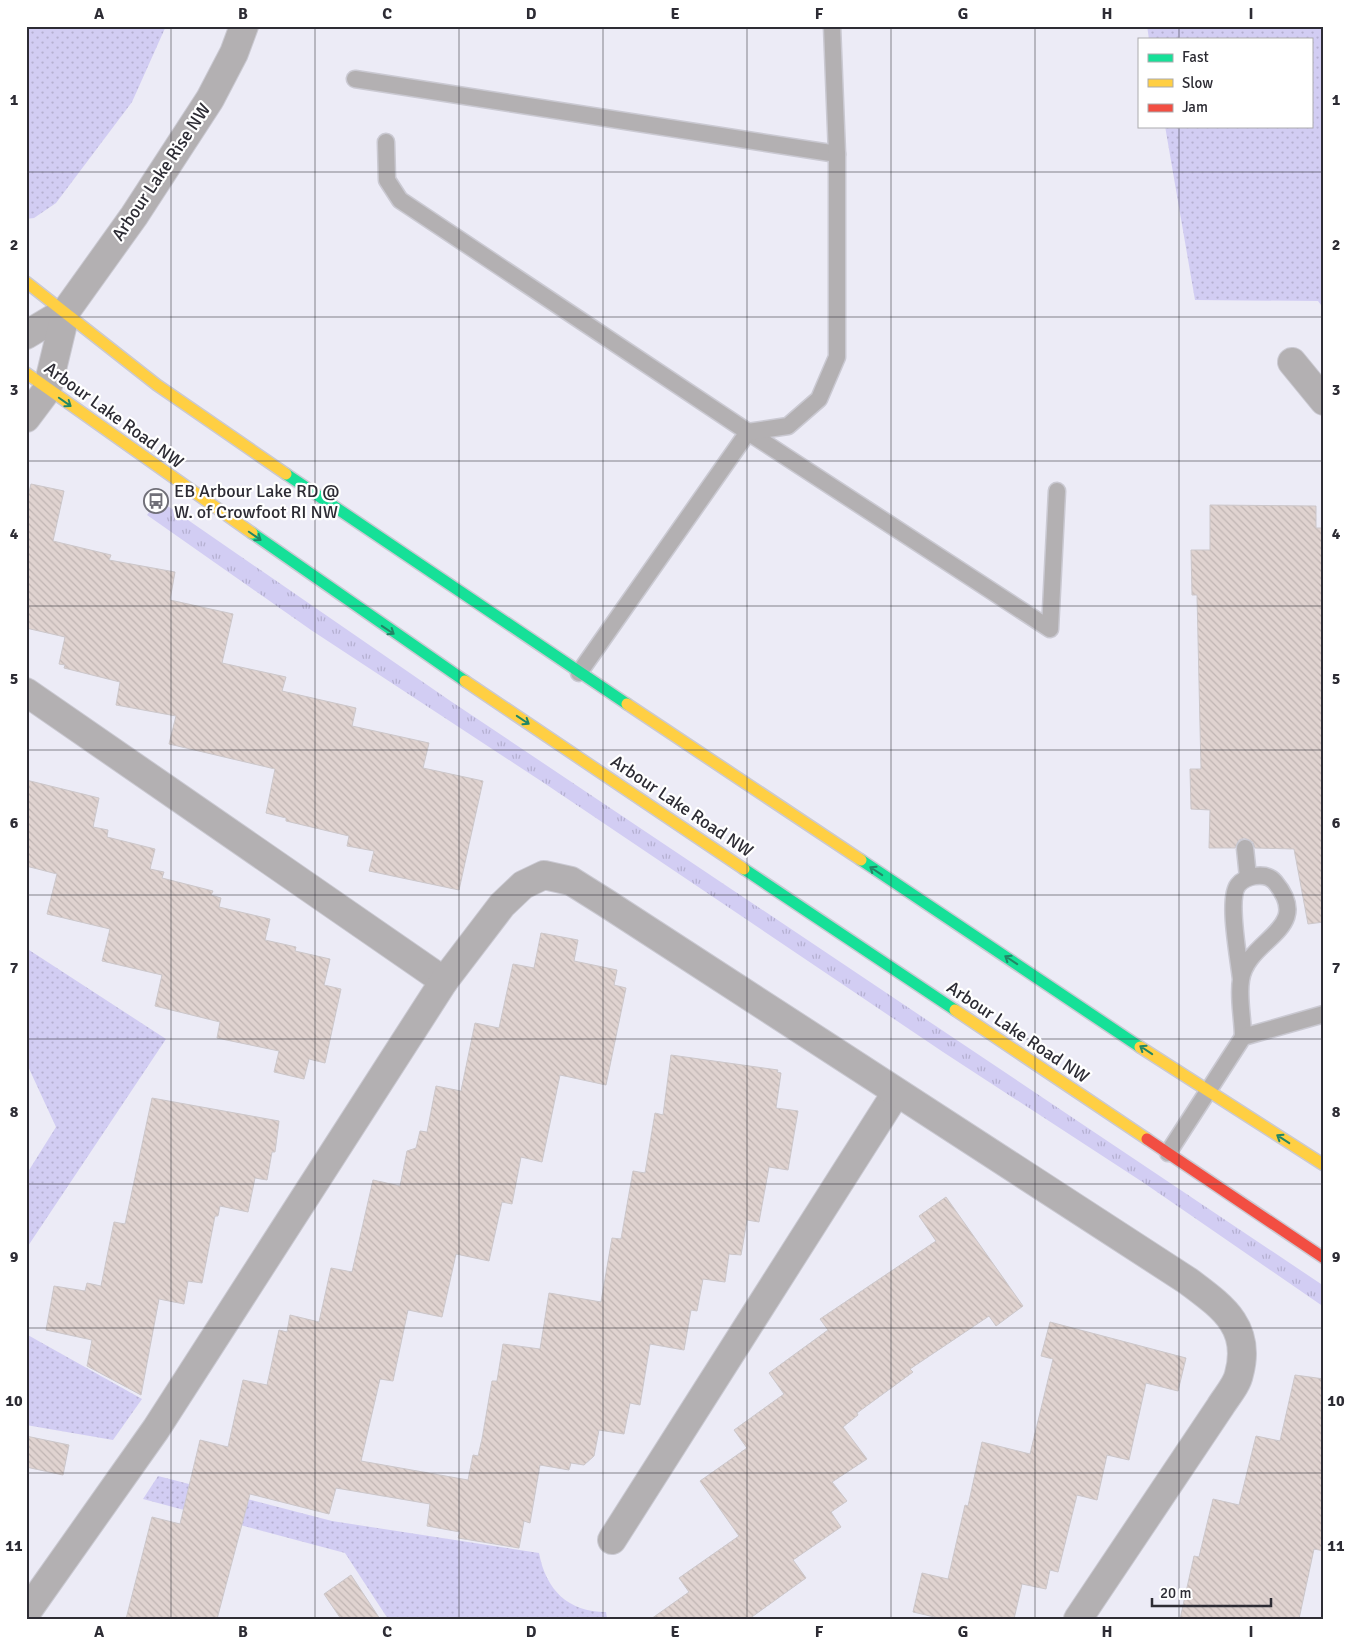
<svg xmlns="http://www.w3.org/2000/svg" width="1350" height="1645" font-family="Signika,sans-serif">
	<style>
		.grass { fill: url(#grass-tufts) }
		.park { fill: url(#park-dots) }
		.building { fill: url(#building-back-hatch); stroke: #ccc7ca }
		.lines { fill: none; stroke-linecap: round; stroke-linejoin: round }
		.lane-casing { stroke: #cac9d2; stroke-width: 19 }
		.street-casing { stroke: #cac9d2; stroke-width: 30 }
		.fast-casing { stroke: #cac9d2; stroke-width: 14 }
		.slow-casing { stroke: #cac9d2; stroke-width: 14 }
		.jam-casing { stroke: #cac9d2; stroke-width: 14 }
		.lane { stroke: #b3b0b2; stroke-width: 16 }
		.street { stroke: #b3b0b2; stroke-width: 28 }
		.fast { stroke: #16e098; stroke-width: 11 }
		.slow { stroke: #ffcf43; stroke-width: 11 }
		.jam { stroke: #f24e42; stroke-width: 11 }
		.oneway { stroke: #228666 }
		.grid { fill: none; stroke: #2d2c34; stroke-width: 1; stroke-opacity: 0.55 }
		.labels { text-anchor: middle; stroke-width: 4.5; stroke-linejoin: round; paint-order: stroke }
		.street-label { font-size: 18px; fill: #2d2c34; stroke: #fff }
		.poi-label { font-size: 18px; fill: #2d2c34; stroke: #fff; text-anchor: start }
		.neatline { fill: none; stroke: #2d2c34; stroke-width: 2 }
		.grid-label { font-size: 16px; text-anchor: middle; font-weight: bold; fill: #2d2c34 }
	</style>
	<defs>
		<pattern id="grass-tufts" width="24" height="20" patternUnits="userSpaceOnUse" patternTransform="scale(1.25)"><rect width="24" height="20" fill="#d2cdf3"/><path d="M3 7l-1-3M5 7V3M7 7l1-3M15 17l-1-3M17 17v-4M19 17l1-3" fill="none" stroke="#b5b0d1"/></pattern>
		<pattern id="park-dots" width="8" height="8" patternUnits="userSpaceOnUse" patternTransform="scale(1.25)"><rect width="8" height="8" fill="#d2cdf3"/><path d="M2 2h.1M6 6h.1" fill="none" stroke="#b5b0d1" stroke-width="1.8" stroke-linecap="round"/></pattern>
		<pattern id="building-back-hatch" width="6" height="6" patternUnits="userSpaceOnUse" patternTransform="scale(1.25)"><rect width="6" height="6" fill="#e0d3d0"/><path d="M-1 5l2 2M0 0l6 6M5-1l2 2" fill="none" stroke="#c0b5b3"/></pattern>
	</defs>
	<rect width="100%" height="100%" fill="#ecebf6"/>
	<path class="grass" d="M159,500L449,700L1324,1286V1307L1144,1183L943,1052L544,783L311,630L147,515Z"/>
	<g class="park">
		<path d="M26,26H166L132,102L56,203L34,218L26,219Z"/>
		<path d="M1147,26H1324V309L1318,301L1195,300L1165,126H1311V39H1149Z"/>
		<path d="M26,948L166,1039L26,1249V1175L56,1127L26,1062Z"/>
		<path d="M26,1334L142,1399L113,1440L26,1425Z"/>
		<path d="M158,1476L332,1521L539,1553C546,1590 568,1612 606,1612L607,1619H388L345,1553L143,1499Z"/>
	</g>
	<g class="building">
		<path d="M31,484L64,491L53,541L111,555L109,560L175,572L170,600L233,614L222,663L286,677L282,691L356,708L352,726L429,743L423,768L483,781L459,890L369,871L374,851L347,846L349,836L286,821V818L266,813L275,769L169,744L176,716L116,705L120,682L64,668L65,665L59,664L65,637L26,628V504Z"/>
		<path d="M1210,505L1316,506V528H1323L1324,922L1308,924L1294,849L1255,848L1253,842L1244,838L1239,840L1235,848H1209L1210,810L1191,809L1190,769H1201L1197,595H1192L1191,550H1210Z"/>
		<path d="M26,780L99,798L93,827L108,830L107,837L155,849L150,869L164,872L162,878L213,891L211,895L221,898L219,907L270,919L265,940L296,947L295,951L330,959L324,985L341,989L325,1063L309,1059L304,1079L274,1072L279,1051L217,1038L220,1022L155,1006L162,975L102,961L110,929L47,914L57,874L26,866Z"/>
		<path d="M541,933L578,940L574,961L617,970L614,985L626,988L606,1085L560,1075L542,1162L521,1157L512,1204L502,1202L489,1261L456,1254L442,1317L408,1310L393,1381L380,1379L361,1461L468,1480L473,1455L478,1456L482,1439L492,1381H497L503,1344L540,1349L549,1293L601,1302L612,1238L621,1239L633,1171L645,1173L655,1113L663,1115L671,1055L778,1070L777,1072L781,1073L776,1108L798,1111L788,1170L769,1167L759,1222L747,1220L741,1255L729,1254L725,1282L703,1279L697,1311L691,1310L684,1350L650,1344L640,1405L630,1403L624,1434L599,1430L594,1456L584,1465L571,1463L569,1470L540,1465L530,1523L524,1521L519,1548L458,1538L460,1532L427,1526L430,1504L336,1488L329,1514L250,1494L217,1619H126L152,1517L180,1524L200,1440L228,1447L243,1380L267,1385L279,1330L287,1332L290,1315L319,1322L331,1268L352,1272L373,1180L400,1186L407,1151L416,1148L420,1131L427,1132L436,1086L461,1091L475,1023L499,1028L513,964L534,968Z"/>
		<path d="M152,1098L279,1121L275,1152H272L267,1180L255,1178L248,1212L220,1206L218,1216H215L202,1283L188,1281L184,1304L159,1299L141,1395L87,1366L92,1340L46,1330L54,1286L85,1291L87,1283L101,1286L114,1222L125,1224Z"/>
		<path d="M946,1197L1023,1306L996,1326L989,1316L910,1369L913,1372L857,1413L858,1415L843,1427L867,1459L832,1482L847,1501L831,1512L841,1527L793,1560L806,1578L749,1619H651L689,1592L679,1578L739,1536L700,1481L747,1448L734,1430L784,1394L769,1373L828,1330L820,1319L936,1241L919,1216Z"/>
		<path d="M1050,1322L1186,1358L1178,1391L1146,1383L1129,1460L1107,1455L1097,1500L1077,1495L1058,1572L1050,1570L1046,1589L1022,1584L1014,1619H943L913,1612L922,1573L948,1579L965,1505L968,1506L982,1442L1030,1454L1053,1359L1041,1356Z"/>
		<path d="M1295,1375L1324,1379V1551L1314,1549L1299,1619H1180L1194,1556L1199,1557L1213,1499L1239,1505L1256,1436L1280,1441Z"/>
		<path d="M26,1436L69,1445L63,1475L26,1467Z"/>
		<path d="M351,1575L380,1619H341L324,1594Z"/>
	</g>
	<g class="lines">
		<defs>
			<g id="lane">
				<path d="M355,79L837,154"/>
				<path d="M386,142L387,180L400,200L748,432L1050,629L1057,491"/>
				<path d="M579,673L748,432L788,426L819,399L837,357V154L832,26"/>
				<path d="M1245,848L1248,877"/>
				<path d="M1241,979C1239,959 1227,899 1238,885C1242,880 1249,877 1255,876C1262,875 1270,876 1275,882C1315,930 1247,938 1241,980C1238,997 1243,1019 1243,1037"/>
				<path d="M1168,1153L1243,1037L1324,1014"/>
			</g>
			<g id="street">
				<path d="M26,335L66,311"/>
				<path d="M1292,362L1324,401"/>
				<path d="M26,418L47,390L66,311L134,216L210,99L234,53L244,26"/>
				<path d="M26,692L444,981"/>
				<path d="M612,1540L896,1093"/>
				<path d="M26,1613L156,1429L444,981L502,905L523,885L544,875L571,881L606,903L1188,1281C1221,1306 1252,1326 1239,1374C1237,1385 1226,1397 1220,1407L1078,1619"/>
			</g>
			<g id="fast">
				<path d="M286,474L627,704"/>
				<path d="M252,533L465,681"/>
				<path d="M861,860L1140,1047"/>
				<path d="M744,869L955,1010"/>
			</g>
			<g id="slow">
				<path d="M26,282L157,385L286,474"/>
				<path d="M26,373L252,533"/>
				<path d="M465,681L744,869"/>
				<path d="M627,704L861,860"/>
				<path d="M955,1010L1147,1139"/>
				<path d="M1140,1047L1324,1165"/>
			</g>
			<path id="jam" d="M1147,1139L1324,1258"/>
		</defs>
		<use href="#lane" class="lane-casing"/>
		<use href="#street" class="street-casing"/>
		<use href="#fast" class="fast-casing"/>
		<use href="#slow" class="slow-casing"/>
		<use href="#jam" class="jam-casing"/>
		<use href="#lane" class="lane"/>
		<use href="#street" class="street"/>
		<use href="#fast" class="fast"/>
		<use href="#slow" class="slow"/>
		<use href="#jam" class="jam"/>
	</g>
	<defs><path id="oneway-shaft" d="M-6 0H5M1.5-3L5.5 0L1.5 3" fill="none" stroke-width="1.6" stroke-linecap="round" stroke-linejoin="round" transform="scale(1.25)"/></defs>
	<g class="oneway">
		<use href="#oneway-shaft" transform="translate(65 402) rotate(35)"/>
		<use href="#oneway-shaft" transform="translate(255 536) rotate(35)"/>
		<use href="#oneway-shaft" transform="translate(388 630) rotate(34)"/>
		<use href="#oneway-shaft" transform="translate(523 720) rotate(34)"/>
		<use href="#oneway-shaft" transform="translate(876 871) rotate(-146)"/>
		<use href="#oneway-shaft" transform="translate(1011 960) rotate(-146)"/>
		<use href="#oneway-shaft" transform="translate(1146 1050) rotate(-146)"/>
		<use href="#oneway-shaft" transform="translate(1283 1139) rotate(-147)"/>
	</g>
	<path class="grid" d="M171,26V1619M315,26V1619M459,26V1619M603,26V1619M747,26V1619M891,26V1619M1035,26V1619M1179,26V39M1179,126V1619M26,172H1324M26,317H1324M26,461H1324M26,606H1324M26,750H1324M26,895H1324M26,1039H1324M26,1184H1324M26,1328H1324M26,1473H1324"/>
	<defs>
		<symbol id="bus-ring" viewBox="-11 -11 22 22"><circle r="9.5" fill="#fff" stroke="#706f78" stroke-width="1.5"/><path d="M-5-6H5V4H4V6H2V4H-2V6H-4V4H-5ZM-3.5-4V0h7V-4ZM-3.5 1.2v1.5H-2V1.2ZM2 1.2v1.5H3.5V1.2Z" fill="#706f78"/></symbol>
	</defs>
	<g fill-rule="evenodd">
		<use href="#bus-ring" x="142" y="487" width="28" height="28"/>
	</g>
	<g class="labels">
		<g class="street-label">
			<text transform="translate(161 172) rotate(-56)" y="6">Arbour Lake Rise NW</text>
			<text transform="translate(114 415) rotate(36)" y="6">Arbour Lake Road NW</text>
			<text transform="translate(682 806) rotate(34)" y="6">Arbour Lake Road NW</text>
			<text transform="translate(1018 1032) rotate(34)" y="6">Arbour Lake Road NW</text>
		</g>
		<g class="poi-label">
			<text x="174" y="497">EB Arbour Lake RD @<tspan x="174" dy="21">W. of Crowfoot RI NW</tspan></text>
		</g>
	</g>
	<rect width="1350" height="1645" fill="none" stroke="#ffffff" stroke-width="55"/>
	<rect x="1138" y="38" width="175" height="90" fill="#ffffff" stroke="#ababae"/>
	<rect x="1148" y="54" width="25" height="8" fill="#16e098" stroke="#ababae"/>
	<text x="1182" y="62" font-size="15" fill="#2d2c34">Fast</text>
	<rect x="1148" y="79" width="25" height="8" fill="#ffcf43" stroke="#ababae"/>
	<text x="1182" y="88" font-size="15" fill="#2d2c34">Slow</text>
	<rect x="1148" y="104" width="25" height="8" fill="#f24e42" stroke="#ababae"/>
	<text x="1182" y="112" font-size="15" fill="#2d2c34">Jam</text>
	<path d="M1152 1598v8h119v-8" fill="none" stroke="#2d2c34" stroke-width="2.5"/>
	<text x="1160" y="1598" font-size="15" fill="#2d2c34" stroke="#ffffff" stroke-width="4" paint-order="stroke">20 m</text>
	<rect x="28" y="28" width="1294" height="1590" class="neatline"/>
	<g class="grid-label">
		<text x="99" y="19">A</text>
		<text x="243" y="19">B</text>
		<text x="387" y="19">C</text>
		<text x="531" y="19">D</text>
		<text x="675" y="19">E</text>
		<text x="819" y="19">F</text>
		<text x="963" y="19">G</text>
		<text x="1107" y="19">H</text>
		<text x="1251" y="19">I</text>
		<text x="14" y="105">1</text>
		<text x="1336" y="105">1</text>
		<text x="14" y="250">2</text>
		<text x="1336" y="250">2</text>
		<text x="14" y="395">3</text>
		<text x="1336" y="395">3</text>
		<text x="14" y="539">4</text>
		<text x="1336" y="539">4</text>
		<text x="14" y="684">5</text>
		<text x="1336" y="684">5</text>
		<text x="14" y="828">6</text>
		<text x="1336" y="828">6</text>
		<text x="14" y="973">7</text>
		<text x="1336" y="973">7</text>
		<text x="14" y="1117">8</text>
		<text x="1336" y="1117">8</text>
		<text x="14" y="1262">9</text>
		<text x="1336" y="1262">9</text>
		<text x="14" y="1406">10</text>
		<text x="1336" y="1406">10</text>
		<text x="14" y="1551">11</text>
		<text x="1336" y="1551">11</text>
		<text x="99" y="1637">A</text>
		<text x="243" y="1637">B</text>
		<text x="387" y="1637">C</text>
		<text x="531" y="1637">D</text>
		<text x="675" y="1637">E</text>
		<text x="819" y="1637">F</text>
		<text x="963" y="1637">G</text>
		<text x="1107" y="1637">H</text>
		<text x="1251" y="1637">I</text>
	</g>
</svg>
